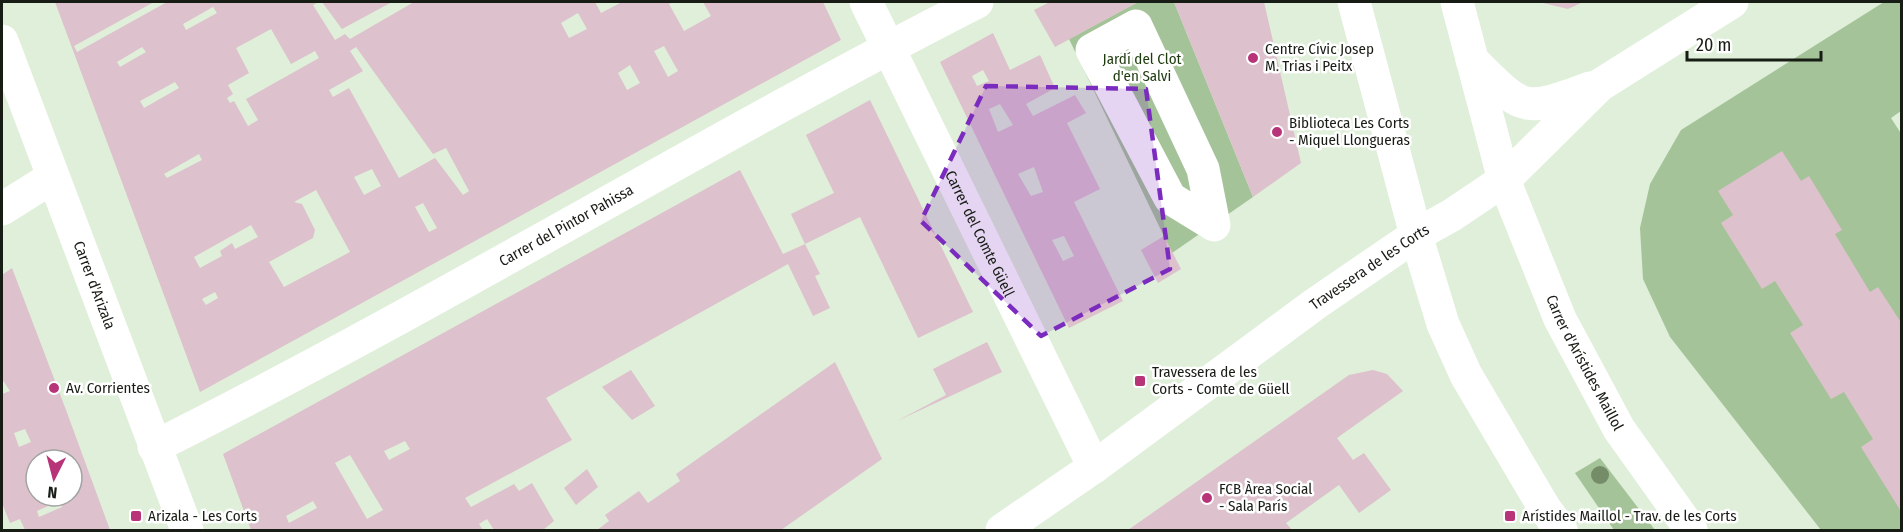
<svg xmlns="http://www.w3.org/2000/svg" width="1903" height="532" font-family="'Fira Sans Condensed',sans-serif">
	<style>
		.green { fill: #a5c398 }
		.building { fill: #ddc1cc; fill-rule: evenodd }
		.lines { fill: none; stroke-linecap: round; stroke-linejoin: round }
		.street { stroke: #fff; stroke-width: 33 }
		.secondary { stroke: #fff; stroke-width: 33 }
		.tree { fill: #758c69 }
		.marked { fill: #7b2cbf; fill-opacity: 0.2; stroke: #7b2cbf; stroke-width: 4.5; stroke-dasharray: 12 8; stroke-linejoin: round }
		.poi-dot { fill: #b83479; stroke: #fff; stroke-width: 2 }
		.labels { text-anchor: middle; stroke-width: 5; stroke-linejoin: round; paint-order: stroke }
		.poi-label { font-size: 15px; fill: #171c14; stroke: #fff; text-anchor: start }
		.park-label { font-size: 15px; fill: #1e3b0e; stroke: #fff }
		.street-label { font-size: 15px; fill: #171c14; stroke: #fff }
	</style>
	<rect width="100%" height="100%" fill="#dfefd9"/>
	<g class="green">
		<path d="M1138,2H1174L1253,197L1172,253L1069,39Z"/>
		<path d="M1884,2H1901V111L1891,118L1902,135L1901,530H1821L1670,337L1643,279L1640,228L1650,184L1681,130Z"/>
		<path d="M1600,458L1655,530H1614L1575,473Z"/>
	</g>
	<g class="building">
		<path d="M55,2H154L74,46L77,52L167,2H319L313,5L335,40L345,34L350,39L414,2H595L601,13L622,2H674L669,4L684,31L711,16L703,2H823L841,40L200,392ZM213,7L217,13L186,30L183,24ZM578,13L587,29L569,38L561,23ZM271,29L291,64L315,51L319,58L246,99L258,120L248,126L234,101L230,103L227,98L233,94L228,85L249,73L236,48ZM664,46L678,71L668,77L654,51ZM142,47L146,52L120,67L117,62ZM356,47L433,154L446,148L469,191L463,195L435,158L399,178L349,88L333,97L329,90L363,71L350,51ZM630,65L640,83L627,90L618,73ZM175,82L179,88L144,108L140,101ZM199,154L202,160L167,178L164,174ZM372,169L381,186L364,195L354,177ZM316,190L350,252L284,287L269,262L313,238L315,230L302,204L294,202ZM423,203L437,228L429,232L415,207ZM251,225L258,237L235,249L232,243L220,251L222,256L200,268L194,257ZM215,292L218,298L206,305L202,299Z"/>
		<path d="M322,2H392L342,29Z"/>
		<path d="M1050,2H1138L1055,47L1034,10Z"/>
		<path d="M1174,2H1264L1301,163L1253,197Z"/>
		<path d="M1539,2H1583L1568,9Z"/>
		<path d="M993,33L1010,70L1040,55L1055,88L1026,104L1033,116L1075,95L1086,113L1067,123L1100,189L1074,202L1123,301L1069,328L940,62ZM983,70L989,81L977,86L972,76ZM1000,104L1013,125L998,132L989,109ZM1034,167L1043,192L1031,196L1018,174ZM1064,236L1074,256L1063,261L1052,240Z"/>
		<path d="M870,100L973,312L918,338L860,217L805,244L791,214L834,193L806,135Z"/>
		<path d="M1782,151L1801,181L1809,176L1842,230L1835,234L1870,292L1878,287L1902,324V513L1861,447L1873,439L1844,392L1831,399L1790,333L1803,325L1775,281L1762,289L1721,223L1733,215L1718,191Z"/>
		<path d="M740,170L783,254L805,244L820,274L815,276L830,308L813,316L788,264L546,398L572,440L465,498L471,507L514,484L519,491L532,483L554,521L543,530H494L487,519L479,524L483,530H251L223,454ZM405,441L410,449L389,460L384,451ZM350,455L383,510L367,519L335,463ZM313,501L317,508L289,523L286,516Z"/>
		<path d="M1164,236L1181,269L1158,283L1141,250Z"/>
		<path d="M12,268L66,410L110,530H25L20,519L10,523L2,503V394L10,391L2,379V275ZM25,429L31,442L19,447L14,433ZM36,460H72V496H36ZM59,501L62,507L39,517L37,511Z"/>
		<path d="M987,342L1002,372L897,421L946,395L933,369Z"/>
		<path d="M835,362L882,459L781,530H597L609,521L605,515L639,491L648,503L680,481L676,474Z"/>
		<path d="M631,370L655,406L632,420L602,387Z"/>
		<path d="M1373,370L1387,374L1403,391L1337,438L1353,460L1364,453L1391,490L1359,513L1339,485L1286,523L1292,530H1128L1349,375Z"/>
		<path d="M587,469L598,487L576,505L564,488Z"/>
	</g>
	<g class="lines">
		<g class="street">
			<path id="s1" d="M866,2L1094,467"/>
			<path d="M1136,26L1203,169L1214,225L1170,198L1092,50Z"/>
			<path id="s2" d="M2,41L187,530"/>
			<path d="M2,209L53,177"/>
			<path id="s3" d="M154,447C433,308 699,144 977,2"/>
		</g>
		<g class="secondary">
			<path d="M1354,2L1416,235L1443,324L1466,375L1545,509L1561,530"/>
			<path id="s4" d="M1457,2L1504,180L1560,319L1619,429L1691,530"/>
			<path d="M1472,60C1523,110 1521,114 1590,88"/>
			<path id="s5" d="M1002,530L1094,467L1315,304L1416,235L1452,215L1504,180L1600,85L1732,2"/>
		</g>
	</g>
	<circle class="tree" cx="1600" cy="475" r="9"/>
	<path class="marked" d="M986,86L1146,89L1170,269L1041,336L921,221Z"/>
	<g class="poi-dot">
		<circle cx="1253" cy="58" r="6"/>
		<circle cx="1277" cy="132" r="6"/>
		<rect x="1134" y="375" width="12" height="12" rx="3"/>
		<circle cx="54" cy="388" r="6"/>
		<circle cx="1207" cy="498" r="6"/>
		<rect x="130" y="510" width="12" height="12" rx="3"/>
		<rect x="1504" y="510" width="12" height="12" rx="3"/>
	</g>
	<g class="labels">
		<g class="poi-label">
			<text x="1265" y="54">Centre Cívic Josep<tspan x="1265" dy="17">M. Trias i Peitx</tspan></text>
			<text x="1289" y="128">Biblioteca Les Corts<tspan x="1289" dy="17">- Miquel Llongueras</tspan></text>
			<text x="1152" y="377">Travessera de les<tspan x="1152" dy="17">Corts - Comte de Güell</tspan></text>
			<text x="66" y="393">Av. Corrientes</text>
			<text x="1219" y="494">FCB Àrea Social<tspan x="1219" dy="17">- Sala París</tspan></text>
			<text x="148" y="521">Arizala - Les Corts</text>
			<text x="1522" y="521">Arístides Maillol - Trav. de les Corts</text>
		</g>
		<g class="park-label">
			<text x="1142" y="64">Jardí del Clot<tspan x="1142" dy="17">d'en Salvi</tspan></text>
		</g>
		<g class="street-label">
			<text dy="5" stroke="none"><textPath href="#s3" startOffset="468">Carrer del Pintor Pahissa</textPath></text>
			<text dy="5" stroke="none"><textPath href="#s1" startOffset="258">Carrer del Comte Güell</textPath></text>
			<text dy="5" stroke="none"><textPath href="#s5" startOffset="452">Travessera de les Corts</textPath></text>
			<text dy="5" stroke="none"><textPath href="#s2" startOffset="261">Carrer d'Arizala</textPath></text>
			<text dy="5" stroke="none"><textPath href="#s4" startOffset="384">Carrer d'Arístides Maillol</textPath></text>
		</g>
	</g>
	<rect width="1903" height="532" fill="none" stroke="#171c14" stroke-width="6"/>
	<g transform="translate(54 478) rotate(186)"><circle r="28" fill="#ffffff" stroke="#a2a4a1" stroke-width="1.5"/>
	<path d="M0-4.5L10 22L0 15L-10 22Z" fill="#b83479"/>
	<text y="-9" font-size="16" font-weight="bold" text-anchor="middle" fill="#171c14">N</text>
	</g>
	<path d="M1687 51v9h134v-9" fill="none" stroke="#171c14" stroke-width="3"/>
	<text x="1696" y="51" font-size="18" fill="#171c14" stroke="#ffffff" stroke-width="4.5" paint-order="stroke">20 m</text>
</svg>
